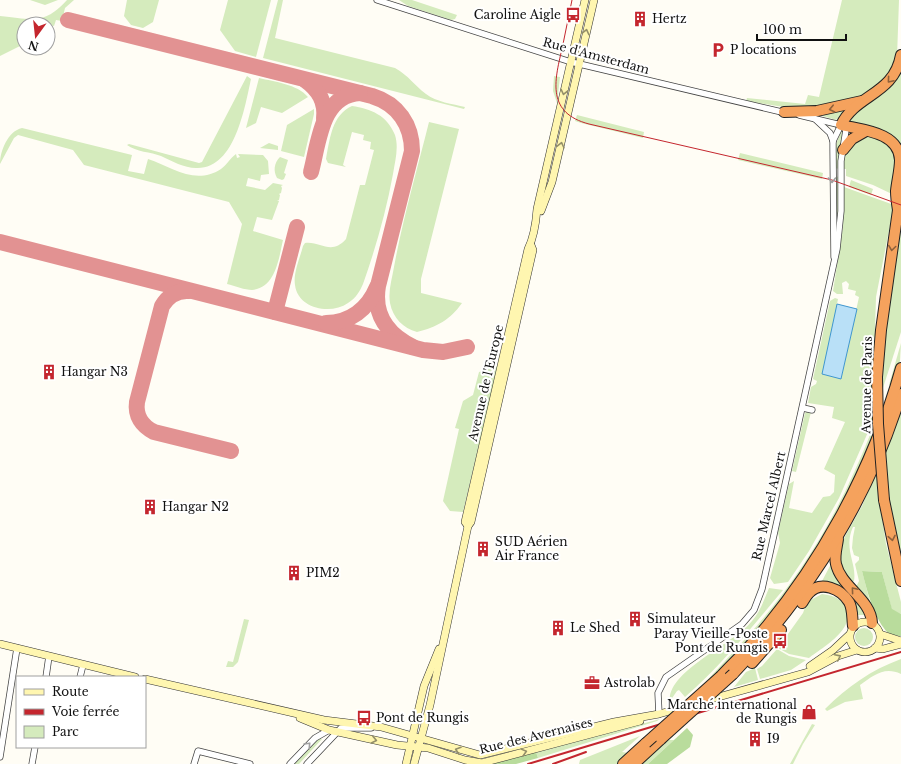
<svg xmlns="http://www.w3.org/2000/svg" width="901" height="764" font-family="'Libre Baskerville',serif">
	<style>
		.green { fill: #d5ebbd }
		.forest { fill: #b9dc9c }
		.water { fill: #b9e0f7; stroke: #3f96cf }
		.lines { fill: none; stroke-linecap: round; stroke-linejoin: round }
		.taxiway { stroke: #e29292; stroke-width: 16 }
		.street-casing { stroke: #444; stroke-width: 7 }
		.secondary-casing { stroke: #333; stroke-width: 8 }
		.highway-casing { stroke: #222; stroke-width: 12 }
		.street { stroke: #fff; stroke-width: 5.5 }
		.secondary { stroke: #fff6b0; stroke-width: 7 }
		.highway { stroke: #f5a25d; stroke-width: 10 }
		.tram { stroke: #c4262e; stroke-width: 1 }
		.rail { stroke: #c4262e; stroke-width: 2 }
		.highway-bridge-casing { stroke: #222; stroke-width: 12; stroke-linecap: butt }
		.highway-bridge { stroke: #f5a25d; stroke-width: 10 }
		.oneway { stroke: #948f68 }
		.oneway2 { stroke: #8e613b }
		.oneway3 { stroke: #a0a0a0 }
		.labels { text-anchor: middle; stroke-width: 4; stroke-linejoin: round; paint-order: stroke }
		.poi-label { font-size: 12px; fill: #111; stroke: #fff; text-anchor: start }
		.street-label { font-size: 12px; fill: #111; stroke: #fff }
	</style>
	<rect width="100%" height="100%" fill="#fffdf5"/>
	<g class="green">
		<path d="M30,0H58L45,5Z"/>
		<path d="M67,0H74L65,8L62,21L56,20L54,26L42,23L24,24V44L0,56V16C32,19 43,26 67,0Z"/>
		<path d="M127,0H159L153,22L143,28L131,25L124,16Z"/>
		<path d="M228,0H271L256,57L235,51L220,30Z"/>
		<path d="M278,0H283L275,38L395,68C409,76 414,85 426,94C436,102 453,104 465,107L464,109L263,58Z"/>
		<path d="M399,0H412L457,15L455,19L451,20L408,6Z"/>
		<path d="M842,0H899L897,57L892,71L876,88L852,102L796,109L746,101L747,98L805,104L808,95L819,97Z"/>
		<path d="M901,67V155L899,148L848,124L849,118Z"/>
		<path d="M247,76L251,79C245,106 235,170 196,168C184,168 172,161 161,156C151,152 136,152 127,145L129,144L199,163L202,162Z"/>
		<path d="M554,76L560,77L557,103L553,91Z"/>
		<path d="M259,78C275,82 297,84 308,97L282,113L261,107L256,123L246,128Z"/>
		<path d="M352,106C371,109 387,115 395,135C399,148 395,161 393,174C386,212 376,247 363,284C360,291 356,298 348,303C331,315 298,309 295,285C293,273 300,258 303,246L305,243C321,241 331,256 346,239L360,185H365L374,150L370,149L371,142L363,140L364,135L352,132L343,165L346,167L328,163L326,159C330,138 332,115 352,106Z"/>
		<path d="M849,107L836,120L816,114Z"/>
		<path d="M314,109V114L304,157L281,151L287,125Z"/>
		<path d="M577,115L644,132L643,138L581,123L575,121Z"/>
		<path d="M429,122L459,129L421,279V293L462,303C450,320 437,327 417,332C403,328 393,318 390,303C388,291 392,279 394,267C403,218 417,170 429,122Z"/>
		<path d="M22,128L132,155L128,171L144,174L148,159C172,167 195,186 221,169C227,165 230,158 236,154L237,158L240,157L238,154L263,155L268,161L269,174L261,175L260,181L248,178L246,186L265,190L273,183L283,185L281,186L282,188L281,193L279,194L280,195L279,200H277L279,201L272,220L257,217L253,231L283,240C279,257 276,288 252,290C245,290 235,286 227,284L242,224L229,202L84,165L73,150L18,135L14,138L0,164C0,151 8,131 22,128Z"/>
		<path d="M842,130L843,131L840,169L834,168L836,144Z"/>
		<path d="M865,134L878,135L896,152L894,195L873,185L846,176V169H843L845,151Z"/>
		<path d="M269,143L278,146V150L260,148Z"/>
		<path d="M740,153L823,173L822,179L738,160Z"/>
		<path d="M280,157L288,160L284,173L286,174L284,179L282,180L277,178C273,171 274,163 280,157Z"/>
		<path d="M834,176L839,177L840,203L836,243Z"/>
		<path d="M851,180L873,189L871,195L849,187Z"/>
		<path d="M844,187L894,205L876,297L872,423L839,498L809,551L788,582L774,584L770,578L780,543L778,532L789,484L794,481L789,508L812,513L823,497L830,496L834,492L835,475L824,469L845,422L832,418L834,407L808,403L811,387L816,384L817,381L813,379L830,301L835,298L838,299L837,304L841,379L859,297L855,295L856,291L848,289L849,284L846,281L842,283L843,294H837L833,291L843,227Z"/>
		<path d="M901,215V332L882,391L885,329Z"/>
		<path d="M901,343L900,361L893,383L889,385Z"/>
		<path d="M498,366L463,512L450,511L443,501L459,429L455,428L463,401L473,395L479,372Z"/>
		<path d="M901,405V563L890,509L884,450Z"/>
		<path d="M808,411L811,412L796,472L792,471L805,413Z"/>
		<path d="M872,430L873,441L851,490L802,573L760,628L695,696H692C707,681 721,665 735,650C799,582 838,516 872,430Z"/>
		<path d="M876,473L886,544L901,602V614L892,610L882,572L862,571L870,602L856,587L859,581L855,564L859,560V557L854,555L852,548L853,537L855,527H853C843,549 857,563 854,581L851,582L840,570L838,549L862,506Z"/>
		<path d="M831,564L862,605L866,615H858C857,595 842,581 821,583Z"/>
		<path d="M769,588L783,590C752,627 722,665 685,697L679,690L677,691L670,701C667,671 734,644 752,621C760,612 764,600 769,588Z"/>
		<path d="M822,594C830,595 838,597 844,604C860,627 823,647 809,658L789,654L778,648L803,613L807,602Z"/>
		<path d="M244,619L249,620L238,662L233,667H226L228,661L233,662Z"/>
		<circle cx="864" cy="637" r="9"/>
		<path d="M777,649L789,656L806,660L791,670L760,679L757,669L762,666Z"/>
		<path d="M901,659V674C884,666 873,676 860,685L863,699L845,702L827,711L825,709C847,687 871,670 901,659Z"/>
		<path d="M755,668L758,680L734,687L746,672Z"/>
		<path d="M660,719L657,721L538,758L536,752Z"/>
		<path d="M812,724L815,725L803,744L793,764H790Z"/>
		<path d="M640,736L622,752L629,753L617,764H579L580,760Z"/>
		<path d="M319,738L322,739L299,764H293Z"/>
		<path d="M666,740H674L648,764H638Z"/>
	</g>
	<g class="forest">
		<path d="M862,571L882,572L892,609L901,614V636C896,636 890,635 886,631C873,615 867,591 862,571Z"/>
		<path d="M687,728L693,735L690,747L667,764H648Z"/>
		<path d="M536,752L538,758L516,764H492Z"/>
	</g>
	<path class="water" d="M837,304L857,309L841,379L822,374Z"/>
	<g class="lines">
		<g class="taxiway">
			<path d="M68,20L372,96C398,104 412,125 412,151L378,286C373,315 388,335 413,347"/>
			<path d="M305,80C319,90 326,102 324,119"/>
			<path d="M311,172C319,142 321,95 360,93"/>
			<path d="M0,242L423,350L443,352L467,347"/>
			<path d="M189,291C176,290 168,296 162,306L137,402C135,416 142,426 154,432L231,451"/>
			<path d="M275,312L297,227"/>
			<path d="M326,323C350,323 368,309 377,287"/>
		</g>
		<defs>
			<g id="street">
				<path d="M377,0L571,62L786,113"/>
				<path d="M815,119L830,133L833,141"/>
				<path d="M834,257L833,150V141L841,125"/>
				<path d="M803,408L812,410"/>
				<path d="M46,677L49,656"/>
				<path d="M80,677L83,665"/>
				<path d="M659,714L658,693L666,677L742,624L754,610L762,589L837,249L841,211V161L846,130L841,125L799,115"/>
				<path d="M0,757L17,648"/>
				<path d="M32,764L35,747"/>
				<path d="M194,764L198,751L250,764"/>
				<path d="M290,764L315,738L329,730"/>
				<path d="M307,764L341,728H371"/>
			</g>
			<g id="secondary">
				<path d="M541,211L552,182L594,0"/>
				<path d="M468,526L465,522L528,249C534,237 536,223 537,209L585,0"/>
				<circle cx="865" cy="637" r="15"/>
				<path d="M880,634L901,641"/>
				<path d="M0,644L135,677"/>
				<path d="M875,648L883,649L901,644"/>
				<path d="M810,666L833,650L849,635"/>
				<path d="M145,679L324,720L381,727L480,755L614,722L659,714L684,707"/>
				<path d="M704,701L808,672L838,656L857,650"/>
				<path d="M300,718L329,730L397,745L428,748L465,760L482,763L640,721"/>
				<path d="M406,764L424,686L439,649"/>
				<path d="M414,764L430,705L468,526L471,522L533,250L531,245"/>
			</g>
			<g id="highway">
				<path d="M784,112L817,111L862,101"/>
				<path d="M843,150L852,139L866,131"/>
				<path d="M898,210C897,204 896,197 896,191C897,181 900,170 900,160C899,132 862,130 841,125C856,94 894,95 901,55"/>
				<path d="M877,377L881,330L899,203"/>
				<path d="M884,500L901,581"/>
				<path d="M838,539C837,547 834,556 836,564C841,587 871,599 872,623"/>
				<path d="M802,603C804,600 806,596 809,593C821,580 841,589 849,602C853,609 852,618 853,626"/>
				<path d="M752,663L781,630"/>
				<path d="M733,674C808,594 869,499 901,394"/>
				<path d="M721,676C729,667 738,659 746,650C818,571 872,471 901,368"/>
				<path d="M623,764L646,743"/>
				<path d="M634,764L661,739"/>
			</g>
		</defs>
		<use href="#street" class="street-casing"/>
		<use href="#secondary" class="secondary-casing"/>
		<use href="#highway" class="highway-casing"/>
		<use href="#street" class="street"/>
		<use href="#secondary" class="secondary"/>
		<use href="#highway" class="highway"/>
		<path class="tram" d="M572,0C569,16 565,33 562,49C554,82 547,113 589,124L832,180L901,205"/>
		<g class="rail">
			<path d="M528,764L901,652"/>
			<path d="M553,764L586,752"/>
		</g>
		<defs>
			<g id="highway-bridge">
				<path d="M877,377L878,424L884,500"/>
				<path d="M661,739L733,674"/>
				<path d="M646,743L721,676"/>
			</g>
		</defs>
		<use href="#highway-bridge" class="highway-bridge-casing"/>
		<use href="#highway-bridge" class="highway-bridge"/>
	</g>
	<defs><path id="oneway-chevron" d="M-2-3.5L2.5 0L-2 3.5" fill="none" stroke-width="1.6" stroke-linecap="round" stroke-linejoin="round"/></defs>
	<g class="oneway">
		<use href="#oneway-chevron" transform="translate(586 32) rotate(-77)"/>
		<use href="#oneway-chevron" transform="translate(564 92) rotate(103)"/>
		<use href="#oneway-chevron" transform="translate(561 145) rotate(-77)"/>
		<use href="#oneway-chevron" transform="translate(838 657) rotate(-26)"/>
		<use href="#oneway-chevron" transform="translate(374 740) rotate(13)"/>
		<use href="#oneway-chevron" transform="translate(458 750) rotate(-162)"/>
		<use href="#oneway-chevron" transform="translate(524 752) rotate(-15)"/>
	</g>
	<g class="oneway2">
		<use href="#oneway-chevron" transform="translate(890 80) rotate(130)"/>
		<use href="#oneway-chevron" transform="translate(832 109) rotate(167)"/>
		<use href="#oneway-chevron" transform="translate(892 248) rotate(98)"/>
		<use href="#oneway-chevron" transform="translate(892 538) rotate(79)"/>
		<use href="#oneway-chevron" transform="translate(854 590) rotate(-130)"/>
	</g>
	<g class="oneway3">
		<use href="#oneway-chevron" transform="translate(832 180) rotate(90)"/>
		<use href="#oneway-chevron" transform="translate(308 745) rotate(-47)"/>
	</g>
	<defs>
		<symbol id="bus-bare" viewBox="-9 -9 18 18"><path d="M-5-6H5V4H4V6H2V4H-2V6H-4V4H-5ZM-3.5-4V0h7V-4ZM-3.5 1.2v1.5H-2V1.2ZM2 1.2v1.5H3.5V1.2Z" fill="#c4262e" stroke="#fff" stroke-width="2.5" paint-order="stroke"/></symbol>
		<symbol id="building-bare" viewBox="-9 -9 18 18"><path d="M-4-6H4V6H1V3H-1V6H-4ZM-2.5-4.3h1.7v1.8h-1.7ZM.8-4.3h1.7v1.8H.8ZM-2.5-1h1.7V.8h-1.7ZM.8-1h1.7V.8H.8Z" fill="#c4262e" stroke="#fff" stroke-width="2.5" paint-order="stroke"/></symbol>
		<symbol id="parking-bare" viewBox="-9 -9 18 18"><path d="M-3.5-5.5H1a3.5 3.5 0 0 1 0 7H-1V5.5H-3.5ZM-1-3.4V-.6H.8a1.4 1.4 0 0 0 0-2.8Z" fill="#c4262e" stroke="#fff" stroke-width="2.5" paint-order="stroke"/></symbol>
		<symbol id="office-bare" viewBox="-9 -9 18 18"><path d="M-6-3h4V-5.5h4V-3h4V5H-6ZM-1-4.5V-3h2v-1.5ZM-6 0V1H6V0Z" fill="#c4262e" stroke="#fff" stroke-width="2.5" paint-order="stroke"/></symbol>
		<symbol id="shop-bare" viewBox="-9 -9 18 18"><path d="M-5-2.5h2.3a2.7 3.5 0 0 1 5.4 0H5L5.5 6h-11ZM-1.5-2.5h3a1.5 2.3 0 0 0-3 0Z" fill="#c4262e" stroke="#fff" stroke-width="2.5" paint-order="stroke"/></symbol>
	</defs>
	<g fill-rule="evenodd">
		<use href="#bus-bare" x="562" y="4" width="22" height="22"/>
		<use href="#building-bare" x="629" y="8" width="22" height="22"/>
		<use href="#parking-bare" x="707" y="39" width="22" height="22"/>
		<use href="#building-bare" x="38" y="361" width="22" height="22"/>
		<use href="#building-bare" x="139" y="496" width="22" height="22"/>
		<use href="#building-bare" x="472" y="538" width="22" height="22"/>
		<use href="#building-bare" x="283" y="562" width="22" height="22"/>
		<use href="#building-bare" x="624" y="608" width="22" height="22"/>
		<use href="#building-bare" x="547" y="617" width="22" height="22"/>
		<use href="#bus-bare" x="769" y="630" width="22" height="22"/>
		<use href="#office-bare" x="581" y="672" width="22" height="22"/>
		<use href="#shop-bare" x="798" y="701" width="22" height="22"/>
		<use href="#bus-bare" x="353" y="707" width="22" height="22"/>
		<use href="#building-bare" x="744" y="728" width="22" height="22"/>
	</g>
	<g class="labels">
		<g class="poi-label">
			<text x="561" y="19" text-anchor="end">Caroline Aigle</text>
			<text x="652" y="23">Hertz</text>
			<text x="730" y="54">P locations</text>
			<text x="61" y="376">Hangar N3</text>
			<text x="162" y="511">Hangar N2</text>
			<text x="495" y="546">SUD Aérien<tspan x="495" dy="14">Air France</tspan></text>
			<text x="306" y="577">PIM2</text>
			<text x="647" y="623">Simulateur</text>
			<text x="570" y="632">Le Shed</text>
			<text x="768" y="638" text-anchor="end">Paray Vieille-Poste<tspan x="768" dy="14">Pont de Rungis</tspan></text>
			<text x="604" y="687">Astrolab</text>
			<text x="797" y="709" text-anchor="end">Marché international<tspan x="797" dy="14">de Rungis</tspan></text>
			<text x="376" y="722">Pont de Rungis</text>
			<text x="767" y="743">I9</text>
		</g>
		<g class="street-label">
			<text transform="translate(596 56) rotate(15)" y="4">Rue d'Amsterdam</text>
			<text transform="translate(486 383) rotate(-77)" y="4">Avenue de l'Europe</text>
			<text transform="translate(867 385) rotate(-89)" y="4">Avenue de Paris</text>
			<text transform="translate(769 506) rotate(-77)" y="4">Rue Marcel Albert</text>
			<text transform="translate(536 736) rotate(-14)" y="4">Rue des Avernaises</text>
		</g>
	</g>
	<rect x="16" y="676" width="130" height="72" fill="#ffffff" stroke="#a0a0a0"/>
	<rect x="24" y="689" width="20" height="6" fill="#fff6b0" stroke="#a0a0a0"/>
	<text x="52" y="696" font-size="12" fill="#111111">Route</text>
	<rect x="24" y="709" width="20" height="6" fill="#c4262e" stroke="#a0a0a0"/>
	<text x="52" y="716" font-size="12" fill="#111111">Voie ferrée</text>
	<rect x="24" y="726" width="20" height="12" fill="#d5ebbd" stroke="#a0a0a0"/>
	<text x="52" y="736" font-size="12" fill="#111111">Parc</text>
	<g transform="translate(36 36) rotate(195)"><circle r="19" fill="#ffffff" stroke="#a0a0a0"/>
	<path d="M0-3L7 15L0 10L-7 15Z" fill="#c4262e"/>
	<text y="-6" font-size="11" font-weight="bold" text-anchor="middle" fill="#111111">N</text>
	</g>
	<path d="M757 34v6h89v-6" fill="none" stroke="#111111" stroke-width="2"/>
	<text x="763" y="34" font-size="12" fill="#111111" stroke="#ffffff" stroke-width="3" paint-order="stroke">100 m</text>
</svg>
